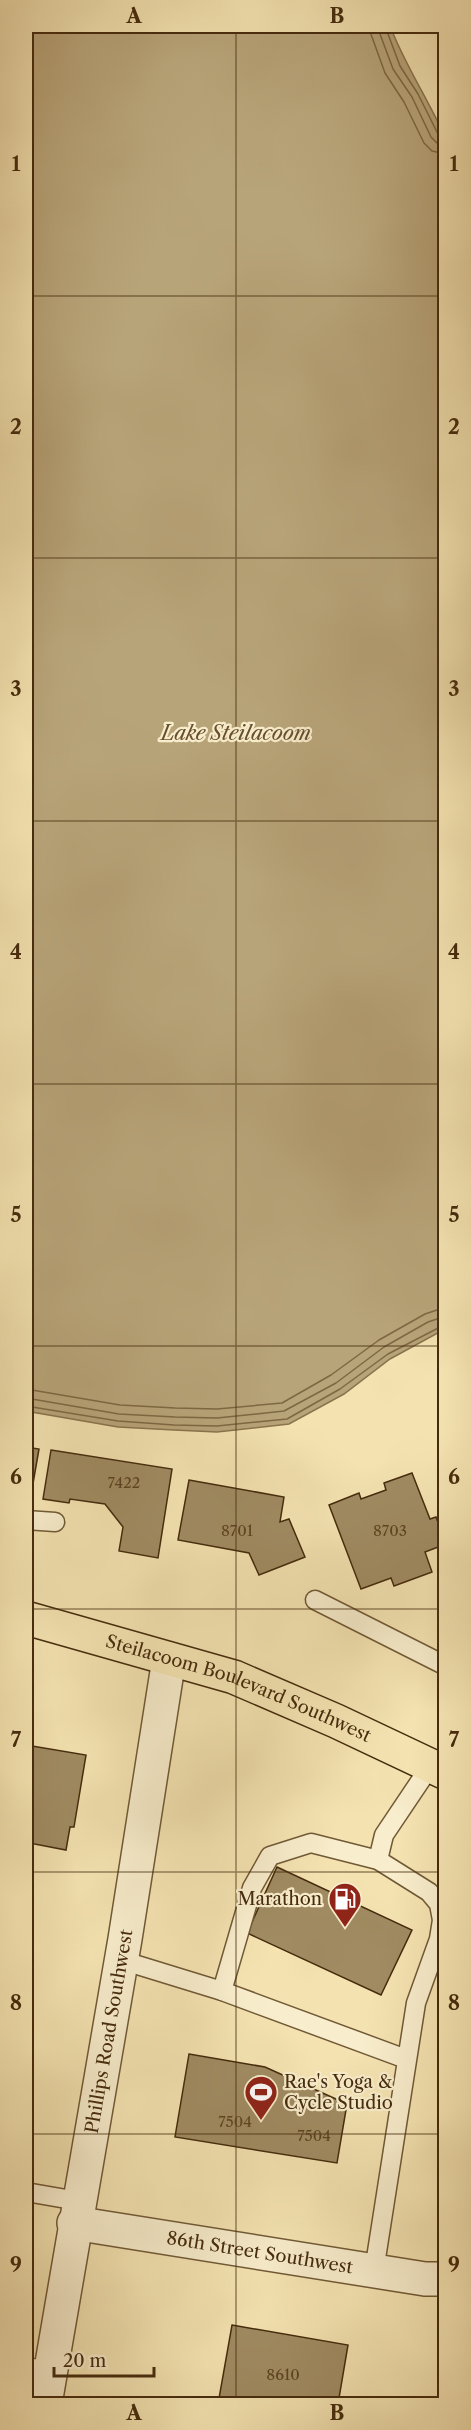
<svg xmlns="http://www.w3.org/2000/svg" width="471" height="2430" font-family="'Libre Caslon Text',serif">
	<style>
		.water { fill: #b8a479; stroke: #8a744e; stroke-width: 1.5 }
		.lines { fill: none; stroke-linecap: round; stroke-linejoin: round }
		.shore { stroke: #7e6843; stroke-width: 1.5 }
		.building { fill: #a08b62; stroke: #452b0d; stroke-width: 1.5 }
		.service-casing { stroke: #715936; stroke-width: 21 }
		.minor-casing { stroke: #715936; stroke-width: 36 }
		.tertiary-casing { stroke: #715936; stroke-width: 36 }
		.primary-casing { stroke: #452b0d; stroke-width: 36 }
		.service { stroke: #f8edcc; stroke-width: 18 }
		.minor { stroke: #f8edcc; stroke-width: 33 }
		.tertiary { stroke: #f8edcc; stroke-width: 33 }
		.primary { stroke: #f4e3b1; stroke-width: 33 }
		.grid { fill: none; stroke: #452b0d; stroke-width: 1.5; stroke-opacity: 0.55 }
		.labels { text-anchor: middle; stroke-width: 4.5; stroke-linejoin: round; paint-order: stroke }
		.number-label { font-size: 15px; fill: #5c4322 }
		.street-label { font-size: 18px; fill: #452b0d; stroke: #f8edcc }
		.poi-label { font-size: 18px; fill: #452b0d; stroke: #f8edcc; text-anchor: end }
		.water-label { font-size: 20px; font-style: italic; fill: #684f2d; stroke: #f8edcc }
		.neatline { fill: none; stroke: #452b0d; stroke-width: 2 }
		.grid-label { font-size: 20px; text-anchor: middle; font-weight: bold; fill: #452b0d }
	</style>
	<rect width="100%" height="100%" fill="#f4e3b1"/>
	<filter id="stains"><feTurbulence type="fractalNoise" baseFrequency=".00333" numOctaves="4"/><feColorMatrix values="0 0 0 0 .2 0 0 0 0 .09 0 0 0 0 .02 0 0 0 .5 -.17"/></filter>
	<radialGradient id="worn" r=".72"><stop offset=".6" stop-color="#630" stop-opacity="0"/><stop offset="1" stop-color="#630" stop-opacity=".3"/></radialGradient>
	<path class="water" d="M26,26H390C405,65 428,99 445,137V1329L390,1359L344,1394L289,1424L217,1432L174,1430L118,1427L26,1411Z"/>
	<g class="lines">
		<g class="shore">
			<path d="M368,26L385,73L404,102L424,143L432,151L446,154"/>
			<path d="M377,26L393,69L412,97L431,137L437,143L446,145"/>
			<path d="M385,26L400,66L418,94L438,134L446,137"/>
			<path d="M26,1389L120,1405L175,1408L217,1409L282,1403L331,1375L379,1340L425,1314L446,1307"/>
			<path d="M26,1398L119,1414L175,1417L217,1418L284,1411L336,1383L384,1347L428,1322L446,1316"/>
			<path d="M26,1406L118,1421L174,1425L217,1426L287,1419L340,1389L388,1354L446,1324"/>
		</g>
	</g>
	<g class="building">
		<path d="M26,1447L39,1449L31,1495L26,1494Z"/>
		<path d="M51,1450L172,1469L158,1558L119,1551L123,1527L105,1504L70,1499L69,1503L43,1499Z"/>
		<path d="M412,1473L430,1519L436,1517L446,1544L425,1552L432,1572L394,1586L391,1578L361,1589L329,1505L359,1493L361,1499L386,1490L384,1483Z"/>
		<path d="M189,1480L284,1497L280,1522L289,1519L305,1557L259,1575L249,1553L178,1540Z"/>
		<path d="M26,1745L86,1755L74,1827H70L66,1850L29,1843L33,1820L26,1819Z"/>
		<path d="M277,1867L412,1930L381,1995L247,1933Z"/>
		<path d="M189,2054L265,2067L347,2104L337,2163L175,2137Z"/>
		<path d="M232,2325L348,2345L338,2404H218Z"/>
	</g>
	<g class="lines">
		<defs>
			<g id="service">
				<path d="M26,1520L55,1522"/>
				<path d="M315,1600L446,1666"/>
				<path d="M378,1860L384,1835L431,1765"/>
				<path d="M121,1960L222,1991L406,2059"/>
				<path d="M222,1991L252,1888L270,1856L311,1843L378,1860L429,1892L439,1904L442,1920L439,1939L416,2003L374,2271"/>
				<path d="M26,2192L78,2201"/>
				<path d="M26,2367L50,2371"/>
			</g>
			<g id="minor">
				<path id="s1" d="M74,2223L425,2279H446"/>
			</g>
			<g id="tertiary">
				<path id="s2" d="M45,2404L125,1939L169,1659"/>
			</g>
			<g id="primary">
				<path id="s3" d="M26,1618L234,1677L336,1721L446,1773"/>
			</g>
		</defs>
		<use href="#service" class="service-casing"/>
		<use href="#minor" class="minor-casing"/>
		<use href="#tertiary" class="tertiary-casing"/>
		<use href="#primary" class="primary-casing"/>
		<use href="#service" class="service"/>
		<use href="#minor" class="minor"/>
		<use href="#tertiary" class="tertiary"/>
		<use href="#primary" class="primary"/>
	</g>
	<path class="grid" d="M236,26V2404M26,296H446M26,558H446M26,821H446M26,1084H446M26,1346H446M26,1609H446M26,1872H446M26,2134H446"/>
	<defs>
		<symbol id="fuel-pin" viewBox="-11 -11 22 30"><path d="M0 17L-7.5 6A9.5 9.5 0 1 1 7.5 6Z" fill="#8f2418" stroke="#f8edcc"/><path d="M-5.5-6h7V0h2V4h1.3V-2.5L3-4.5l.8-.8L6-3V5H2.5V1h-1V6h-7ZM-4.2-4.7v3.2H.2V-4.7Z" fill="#fff"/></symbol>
		<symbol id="stadium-pin" viewBox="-11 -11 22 30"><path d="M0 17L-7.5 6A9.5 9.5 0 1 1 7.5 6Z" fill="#8f2418" stroke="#f8edcc"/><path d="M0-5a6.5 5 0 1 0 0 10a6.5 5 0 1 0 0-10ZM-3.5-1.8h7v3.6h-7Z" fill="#fff"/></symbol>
	</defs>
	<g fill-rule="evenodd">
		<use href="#fuel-pin" x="326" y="1880" width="38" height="52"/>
		<use href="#stadium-pin" x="242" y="2073" width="38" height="52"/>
	</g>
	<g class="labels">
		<g class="number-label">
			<text x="124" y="1488">7422</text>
			<text x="237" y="1536">8701</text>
			<text x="390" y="1536">8703</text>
			<text x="235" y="2127">7504</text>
			<text x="314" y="2141">7504</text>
			<text x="283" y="2380">8610</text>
		</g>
		<g class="street-label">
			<text dy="6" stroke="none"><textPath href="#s3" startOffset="224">Steilacoom Boulevard Southwest</textPath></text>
			<text dy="6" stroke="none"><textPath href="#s2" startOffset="378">Phillips Road Southwest</textPath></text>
			<text dy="6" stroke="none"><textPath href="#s1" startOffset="188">86th Street Southwest</textPath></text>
		</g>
		<g class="poi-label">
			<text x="322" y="1905">Marathon</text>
			<text x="284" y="2088" text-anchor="start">Rae's Yoga &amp;<tspan x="284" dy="21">Cycle Studio</tspan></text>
		</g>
		<g class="water-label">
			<text x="236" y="740">Lake Steilacoom</text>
		</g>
	</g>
	<rect width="471" height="2430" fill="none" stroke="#f4e3b1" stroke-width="66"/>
	<path d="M54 2367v9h100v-9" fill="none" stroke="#452b0d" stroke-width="3"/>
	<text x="63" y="2367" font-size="18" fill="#452b0d" stroke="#f8edcc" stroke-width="4.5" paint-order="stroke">20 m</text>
	<rect x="33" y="33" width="405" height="2364" class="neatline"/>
	<g class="grid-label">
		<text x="134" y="23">A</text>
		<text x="337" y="23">B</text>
		<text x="16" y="171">1</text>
		<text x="454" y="171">1</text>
		<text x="16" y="434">2</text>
		<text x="454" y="434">2</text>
		<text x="16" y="696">3</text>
		<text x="454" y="696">3</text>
		<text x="16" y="959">4</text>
		<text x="454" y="959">4</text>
		<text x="16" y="1222">5</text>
		<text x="454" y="1222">5</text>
		<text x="16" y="1484">6</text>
		<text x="454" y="1484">6</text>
		<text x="16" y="1747">7</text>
		<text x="454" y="1747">7</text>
		<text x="16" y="2010">8</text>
		<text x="454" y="2010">8</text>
		<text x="16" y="2272">9</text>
		<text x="454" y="2272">9</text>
		<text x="134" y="2420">A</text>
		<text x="337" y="2420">B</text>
	</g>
	<rect width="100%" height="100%" filter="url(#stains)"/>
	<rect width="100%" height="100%" fill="url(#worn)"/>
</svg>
